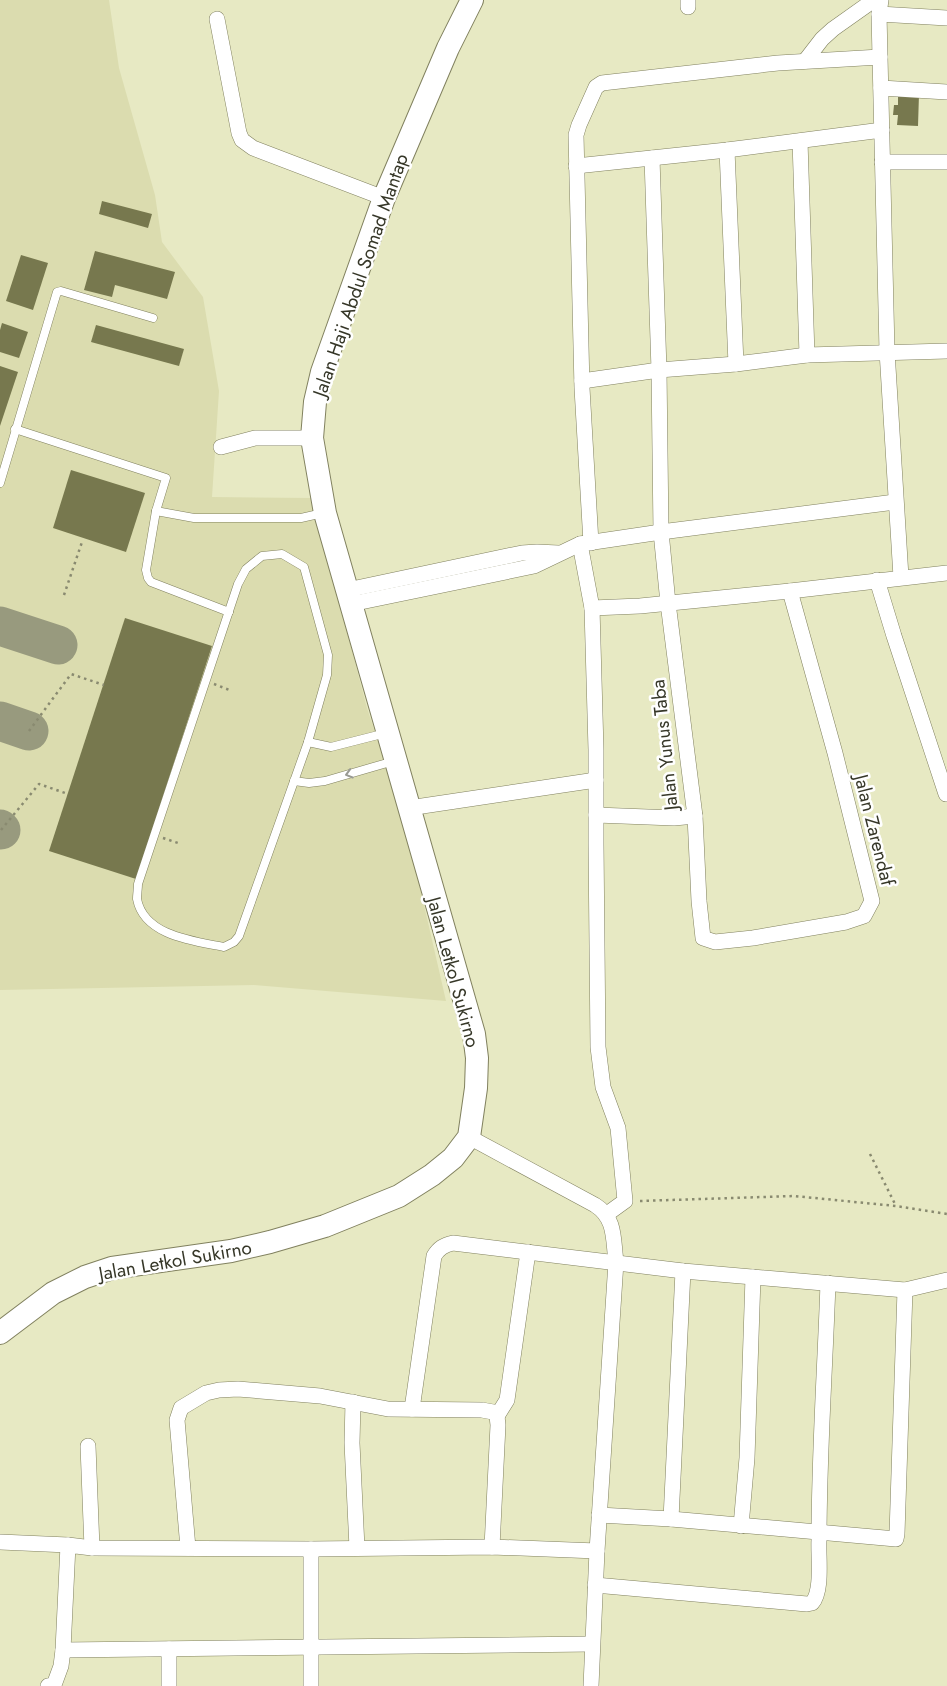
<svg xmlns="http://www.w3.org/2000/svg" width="947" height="1686" font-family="Jost,sans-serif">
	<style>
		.built { fill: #dbdcaf }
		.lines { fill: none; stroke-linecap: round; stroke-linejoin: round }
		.taxiway { stroke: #989a7e; stroke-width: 39 }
		.building { fill: #77784e }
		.lane-casing { stroke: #81815f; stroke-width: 9 }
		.street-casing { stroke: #81815f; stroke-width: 16 }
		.secondary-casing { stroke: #81815f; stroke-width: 24 }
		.path { stroke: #898a70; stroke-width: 2.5; stroke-dasharray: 2.5 4; stroke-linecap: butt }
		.lane { stroke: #fff; stroke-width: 8 }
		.street { stroke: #fff; stroke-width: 15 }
		.secondary { stroke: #fff; stroke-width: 22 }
		.oneway { stroke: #9a9b94 }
		.labels { text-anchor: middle; stroke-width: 5; stroke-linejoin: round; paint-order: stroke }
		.street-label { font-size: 19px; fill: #363728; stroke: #fff }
	</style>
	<rect width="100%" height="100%" fill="#e7e9c3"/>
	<path class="built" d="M0,0H109L119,68L155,195L162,242L203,297L219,391L212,497L312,498L367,708L405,822L446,1001L254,985L0,990Z"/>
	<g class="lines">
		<g class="taxiway">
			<path d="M0,626L58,645"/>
			<path d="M0,721L29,731"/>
			<path d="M0,829L1,830"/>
		</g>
	</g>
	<g class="building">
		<path d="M898,94H919L918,126L897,125L898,115H893L894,105H898Z"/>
		<path d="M102,201L152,214L148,228L99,214Z"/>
		<path d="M95,251L175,272L167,299L115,285L112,297L84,290Z"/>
		<path d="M21,255L48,263L33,310L6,301Z"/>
		<path d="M2,323L28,332L19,358L0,352V330Z"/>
		<path d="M96,325L184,349L179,366L91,342Z"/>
		<path d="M0,366L18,372L0,426Z"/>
		<path d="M71,470L145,493L126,552L53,528Z"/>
		<path d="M125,618L212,646L136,879L49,851Z"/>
	</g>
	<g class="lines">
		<defs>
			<g id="lane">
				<path d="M15,429L166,478L156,511L146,570L148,578L151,582L229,612"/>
				<path d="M0,483L57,292L61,291L153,318"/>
				<path d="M156,511L194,518H301L323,513"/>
				<path d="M282,554L304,567L328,655L327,675L308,742L239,936L234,942L224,947C194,941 144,936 137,899C137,894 138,889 138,884L238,584L246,569L262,556Z"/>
				<path d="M308,742L331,747L386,733"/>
				<path d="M294,781L309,783L325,781L394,761"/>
			</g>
			<g id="street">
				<path d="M881,0L879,14L880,57L887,351L901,577"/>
				<path d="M688,7V0"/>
				<path d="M879,14L947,18"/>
				<path d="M217,19L239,133L242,140L253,148L384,198"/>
				<path d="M805,61L822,39L833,29L874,0"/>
				<path d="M881,88L947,92"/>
				<path d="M800,141L807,355"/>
				<path d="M727,150L736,364"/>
				<path d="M882,162H947"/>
				<path d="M576,166L727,150L882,130"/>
				<path d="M582,381L659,370L652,158"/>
				<path d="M221,447L255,438H312"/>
				<path d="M591,543L582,388L576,135L579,125L596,87L602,83L778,63L880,57"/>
				<path d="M580,544L592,608L640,606L790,591L947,573"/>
				<path d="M877,580L894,636L946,794"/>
				<path d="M347,590L522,553L537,552L558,553"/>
				<path d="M351,604L534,566L580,544L661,532L895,502"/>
				<path d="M592,608L596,750V844L598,1047L603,1087L618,1128L625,1201L607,1214"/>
				<path d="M409,808L596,780"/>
				<path d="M596,815L674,818L695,816L668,603L661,532L659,370L736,364L807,355L947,351"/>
				<path d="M695,816L699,901L703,938L715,942L753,938L846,922L864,916L872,901L835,753L790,591"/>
				<path d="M469,1137L595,1205C616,1218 613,1240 616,1262L597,1551L591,1686"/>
				<path d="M353,1402L352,1443L357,1548"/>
				<path d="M412,1409L434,1256C439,1248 444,1245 453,1243L683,1271L905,1290L947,1280"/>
				<path d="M497,1416L507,1400L528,1252"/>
				<path d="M88,1446L92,1548"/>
				<path d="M599,1515L671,1519L896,1539L897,1534L905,1290"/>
				<path d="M671,1519L683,1271"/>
				<path d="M741,1526L747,1458L753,1277"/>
				<path d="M0,1542L68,1545"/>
				<path d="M188,1548L177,1420L181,1408L206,1393L219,1390L238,1389L320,1396L388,1409L482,1410L493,1412L497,1416L498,1425L492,1547"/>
				<path d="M595,1585L807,1604L812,1603C823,1591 818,1556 819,1540C819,1454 825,1369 828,1283"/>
				<path d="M169,1649V1686"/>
				<path d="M63,1650L592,1644"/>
				<path d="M48,1686L54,1685L61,1666L63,1650L68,1545L92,1548L311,1549L492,1547L597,1551"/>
				<path d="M311,1686V1549"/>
			</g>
			<path id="secondary" d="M0,1333L53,1293L85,1277L112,1268L231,1251L270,1242L325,1226L399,1196L432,1175L453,1158L469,1137L476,1088L477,1058L474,1034L325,513L312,438L315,402L322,372L384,198L448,48L472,0"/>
		</defs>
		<use href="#lane" class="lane-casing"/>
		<use href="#street" class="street-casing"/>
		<use href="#secondary" class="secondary-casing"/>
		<g class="path">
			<path d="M64,595L82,542"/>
			<path d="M214,684L232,691"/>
			<path d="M29,731L71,674L104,685"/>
			<path d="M1,830L39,784L68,794"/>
			<path d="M163,838L181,844"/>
			<path d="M870,1154L896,1206"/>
			<path d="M640,1201L794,1196L896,1206L947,1214"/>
		</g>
		<use href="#lane" class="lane"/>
		<use href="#street" class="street"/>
		<use href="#secondary" class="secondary"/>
	</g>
	<defs><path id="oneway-chevron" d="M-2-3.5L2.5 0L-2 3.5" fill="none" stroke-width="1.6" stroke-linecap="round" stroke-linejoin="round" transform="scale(1.25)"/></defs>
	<use class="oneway" href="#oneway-chevron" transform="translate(349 774) rotate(164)"/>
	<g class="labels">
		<g class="street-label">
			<text transform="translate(360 275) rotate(-71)" y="7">Jalan Haji Abdul Somad Mantap</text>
			<text transform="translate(664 745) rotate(-96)" y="7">Jalan Yunus Taba</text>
			<text transform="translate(875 830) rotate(76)" y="7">Jalan Zarendaf</text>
			<text transform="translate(454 972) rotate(75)" y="7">Jalan Letkol Sukirno</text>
			<text transform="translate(175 1260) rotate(-10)" y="7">Jalan Letkol Sukirno</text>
		</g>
	</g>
</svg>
